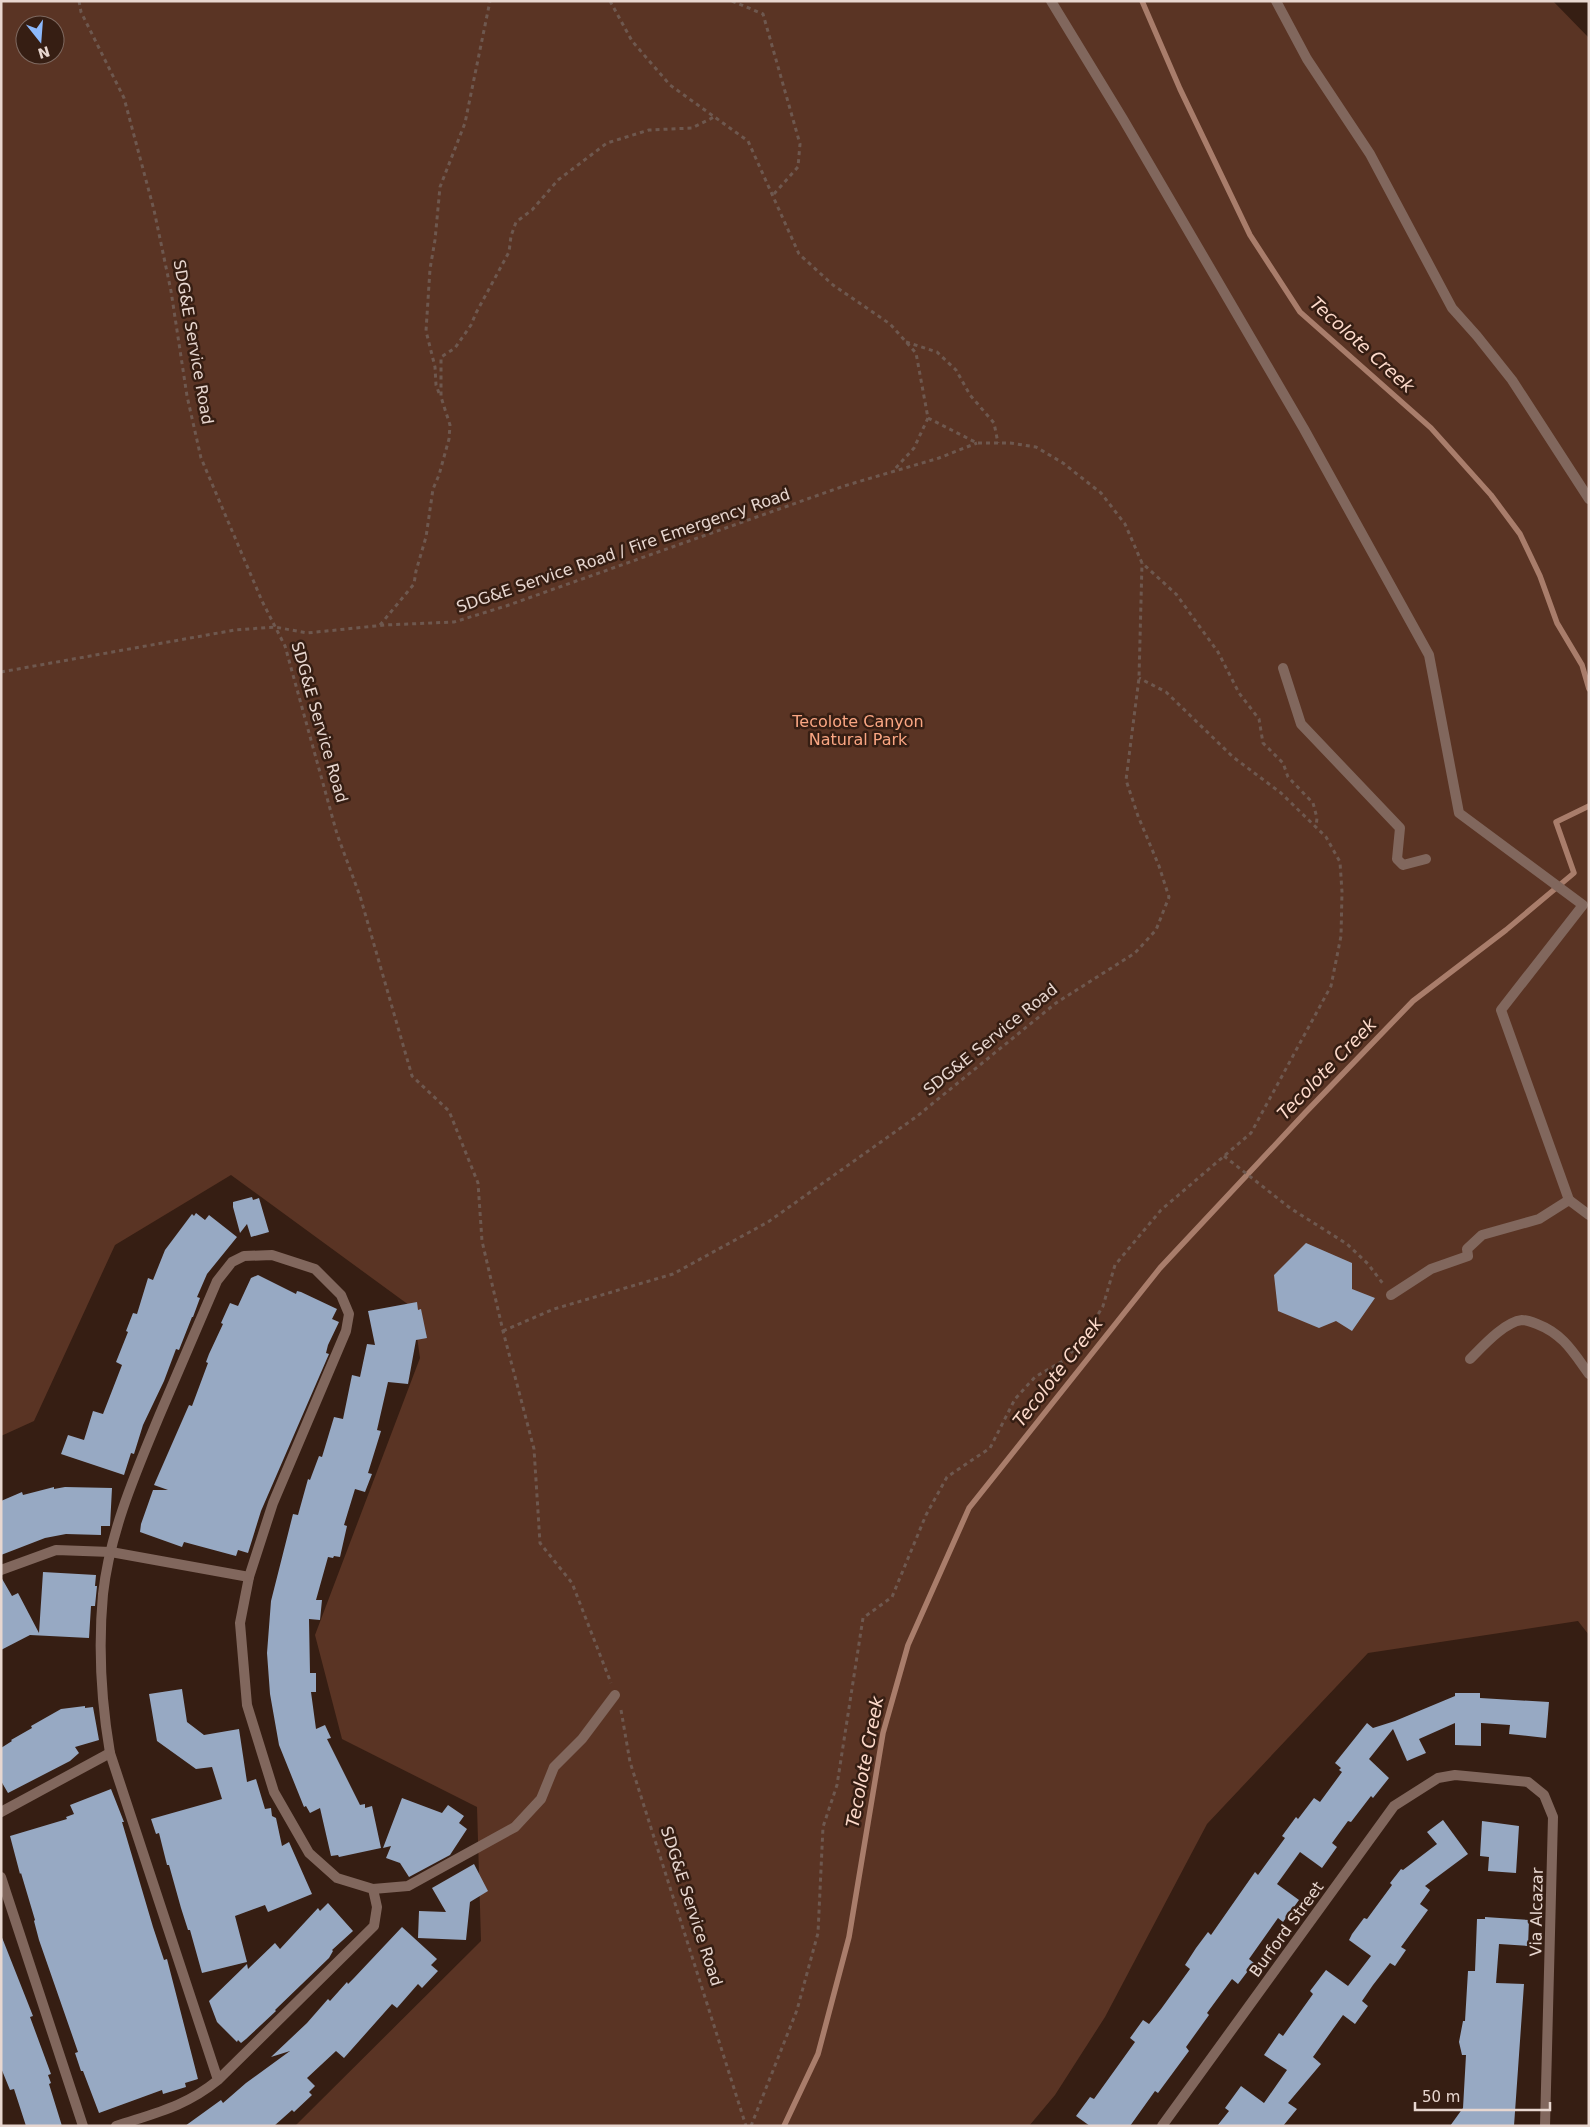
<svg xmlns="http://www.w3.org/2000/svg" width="1590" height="2127" font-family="'DejaVu Sans',sans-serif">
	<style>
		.green { fill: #5a3424; fill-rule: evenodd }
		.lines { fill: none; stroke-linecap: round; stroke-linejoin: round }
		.stream { stroke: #a97d6b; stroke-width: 5.5 }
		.building { fill: #97a9c3 }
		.path { stroke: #6e584f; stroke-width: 3; stroke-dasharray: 4 4; stroke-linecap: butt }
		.lane { stroke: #81675d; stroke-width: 10 }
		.street { stroke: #81675d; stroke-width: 10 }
		.labels { text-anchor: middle; stroke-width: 5; stroke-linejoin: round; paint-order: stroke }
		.street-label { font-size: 16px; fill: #e8d7d0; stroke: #361e13 }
		.park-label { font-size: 16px; fill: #faa683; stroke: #361e13 }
		.water-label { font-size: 18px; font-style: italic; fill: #fddacb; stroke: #361e13 }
	</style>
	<rect width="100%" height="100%" fill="#361e13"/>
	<path class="green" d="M1,1H1553L1589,38V1635L1578,1621L1368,1653L1207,1824L1105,2017L1055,2095L1029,2126H295L481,1941L477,1807L342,1739L315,1635L420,1358L413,1308L231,1175L115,1245L34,1421L1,1436ZM25,25H55V55H25Z"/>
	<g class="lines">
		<g class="stream">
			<path d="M1142,1L1180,89L1250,235L1300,312L1431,428L1491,495L1520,534L1540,576L1557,623L1582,665L1589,689"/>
			<path d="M784,2126L818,2054L849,1937L883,1733L908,1645L969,1508L1160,1268L1305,1113L1413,1001L1506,930L1574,873L1556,822L1589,806"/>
		</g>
	</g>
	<g class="building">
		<path d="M252,1197L253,1200L259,1198L269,1232L251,1237L247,1224L240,1233L233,1207V1202Z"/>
		<path d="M196,1213L205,1220L209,1215L237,1237L207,1274L197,1297L200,1298L193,1317H192L179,1350L176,1349L164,1381L143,1425L134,1454L131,1453L124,1475L61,1454L68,1435L84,1440L93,1411L103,1414L122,1365L116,1362L128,1332L126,1331L133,1313L137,1314L148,1278L153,1280L165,1250L192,1214L194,1216Z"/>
		<path d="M1306,1243L1352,1263V1289L1375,1298L1352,1331L1336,1321L1319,1328L1278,1311L1274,1275Z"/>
		<path d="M258,1275L296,1294L297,1291L301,1292L337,1309L332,1319L339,1322L328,1345L326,1353L329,1354L261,1511L248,1553L238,1550L236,1556L184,1542L182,1547L140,1532L141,1524L153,1490H168L154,1485L189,1405L192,1406L208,1363L206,1362L209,1354L223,1324L221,1323L230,1303L238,1306L251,1278Z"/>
		<path d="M417,1302L418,1310L421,1309L427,1338L416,1340L408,1384L388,1382L377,1430L381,1431L368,1473L372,1474L365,1492L355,1489L344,1525L347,1526L340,1557L334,1556L333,1558L328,1557L316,1600H322L320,1620L309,1619L310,1673H316V1692H311L316,1729L325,1725L331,1738L327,1739L360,1805L365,1804V1808L372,1806L381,1848L339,1857L338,1855L331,1856L320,1808L310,1813L306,1806L304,1807L279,1745L270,1694L267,1653L271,1601L293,1514L298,1515L308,1479L310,1480L319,1456L322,1457L334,1417L343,1419L352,1375L360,1377L367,1344L375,1345L368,1311Z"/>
		<path d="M54,1487V1489L65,1487L112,1488L110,1526H101V1535L66,1534L45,1538L1,1555V1501L22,1492L23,1495Z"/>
		<path d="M43,1572L96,1575L95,1586H97L95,1606H91L89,1638L30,1635L1,1650V1577L12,1596L18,1593L39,1633Z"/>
		<path d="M182,1689L187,1722L204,1735L239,1729L247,1782L256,1779L265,1809L271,1808L272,1816L276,1818L282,1846L289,1842L312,1894L268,1912L265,1905L235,1916L247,1962L202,1973L190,1930H188L181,1908L169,1865H167L159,1833L156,1834L151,1819L222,1799L212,1767L196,1769L157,1741L149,1694Z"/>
		<path d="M1455,1693H1480V1698L1549,1702L1546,1738L1509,1734L1510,1725L1481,1723V1746L1455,1745V1723L1419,1739L1426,1753L1407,1761L1393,1729L1369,1759L1389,1778L1373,1798L1371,1796L1351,1822L1348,1821L1332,1843L1337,1847L1322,1868L1300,1852L1277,1884L1299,1900L1283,1922L1278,1918L1249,1959L1254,1963L1238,1984L1232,1979L1207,2013L1209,2015L1186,2047L1189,2051L1158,2093L1155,2091L1130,2126H1090L1076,2116L1090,2097L1094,2099L1135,2042L1130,2038L1143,2020L1149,2024L1161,2009L1190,1969L1185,1965L1196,1948L1208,1932L1211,1935L1255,1872L1258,1875L1285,1838L1282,1836L1296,1817L1298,1819L1314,1798L1320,1802L1342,1772L1339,1770L1341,1768L1335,1763L1367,1723L1373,1728L1395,1721L1455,1696Z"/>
		<path d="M85,1706V1708L93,1707L99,1740L75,1747L79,1753L70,1761L8,1793L1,1781V1748L12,1741L11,1740L32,1728L31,1726L61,1709Z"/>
		<path d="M111,1789L124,1822H122L153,1927L164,1960L167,1959L198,2079L185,2083L186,2087L163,2094L162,2090L99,2113L83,2071H81L75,2053L78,2052L39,1940L34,1921L35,1920L21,1873L20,1874L10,1836L67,1819L66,1817L74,1814L70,1805Z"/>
		<path d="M402,1798L442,1813L448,1805L464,1816L459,1823L467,1829L450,1855L409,1877L400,1863L386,1858L391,1846L383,1848Z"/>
		<path d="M1443,1820L1468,1854L1425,1886L1430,1890L1420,1904L1428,1910L1401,1947L1406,1950L1395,1966L1390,1963L1373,1985L1362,2001L1368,2006L1355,2024L1343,2015L1313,2057L1321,2064L1288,2103L1297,2109L1283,2126H1217L1229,2111L1225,2108L1241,2086L1264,2103L1287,2070L1264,2055L1279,2033L1283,2036L1313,1994L1310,1991L1326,1970L1348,1986L1371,1956L1349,1940L1352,1934L1364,1918L1367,1919L1392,1885L1390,1883L1401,1869L1403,1870L1437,1844L1427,1832Z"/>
		<path d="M1482,1821L1519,1826L1516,1873L1488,1871L1489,1857L1480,1856Z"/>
		<path d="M474,1864L488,1891L470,1902L466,1940L418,1938L419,1911L446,1912L432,1888Z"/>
		<path d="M328,1903L353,1931L332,1950L333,1951L329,1958L275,2010L276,2011L246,2039L241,2043L238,2040L237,2042L217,2022L209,2001L247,1964L248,1969L275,1943L280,1949L318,1908L320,1911Z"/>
		<path d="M1485,1917L1529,1920L1528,1946L1499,1944L1496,1983L1524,1984L1514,2126H1450L1463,2108L1466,2055H1462L1459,2042L1463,2021H1465L1468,1971H1475L1477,1919H1485Z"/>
		<path d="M402,1927L437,1959L431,1965L438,1971L422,1988L418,1984L397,2008L392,2004L344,2058L336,2051L307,2078L315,2086L309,2092L312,2095L294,2112L292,2110L274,2126H185L221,2100L223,2103L246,2083L290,2051L271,2057L307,2023L328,1999L330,2001L347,1982L348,1984L354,1978Z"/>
		<path d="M1,1935L33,2016L30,2017L51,2074L48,2075L51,2083L49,2084L62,2126H26L14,2089L10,2090L1,2068Z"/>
	</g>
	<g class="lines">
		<g class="path">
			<path d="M79,1L81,12L124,98L154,210L171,291L187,396L201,458L262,601L285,646L337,834L360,896L412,1076L449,1111L478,1183L482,1241L503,1331L534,1449L540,1543L572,1583L611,1683"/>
			<path d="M610,1L632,41L670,85L748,141L799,254L833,285L890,324L916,353L928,418L914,448L894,470"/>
			<path d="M732,1L763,14L800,144L798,167L773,195"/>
			<path d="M906,342L937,352L956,370L970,395L994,423L998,443"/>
			<path d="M439,393L436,385L435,367L426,331L430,269L435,240L440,187L465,123L490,1"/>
			<path d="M928,418L977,443H1010L1036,447L1063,463L1101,493L1125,524L1142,563L1176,594L1218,652L1239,693L1259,719L1263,743L1283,763L1288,777L1313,803L1317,818L1316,827"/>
			<path d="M380,625L414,584L416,571L426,537L433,489L439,475L449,439L450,425L441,397V357L455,348L471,325L476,313L509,252L511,236L516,222L532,210L558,180L607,143L649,130L692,128L714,117"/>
			<path d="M1,672L235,630L275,627L307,633L385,625L454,622L506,606L844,486L939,458L977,443"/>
			<path d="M1224,1156L1290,1208L1347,1244L1368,1264L1384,1285"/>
			<path d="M503,1331L554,1309L673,1274L768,1222L916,1117L1056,1003L1135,953L1156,930L1169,897L1159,866L1138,816L1126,780L1139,678L1142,563"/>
			<path d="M621,1710L630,1762L746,2126"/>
			<path d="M751,2126L797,2010L818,1933L823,1827L837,1785L863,1618L892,1597L926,1515L947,1477L990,1448L1015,1399L1035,1377L1063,1361L1083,1340L1103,1306L1115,1265L1161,1210L1251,1133L1331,986L1341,936L1342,892L1340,862L1326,837L1281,793L1233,757L1166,692L1139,678"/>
		</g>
		<g class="lane">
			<path d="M1051,1L1123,119L1304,429L1429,655L1459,813L1583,905L1501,1010L1569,1200"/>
			<path d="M1276,1L1307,59L1370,154L1452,308L1477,336L1512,380L1589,499"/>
			<path d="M1283,668L1301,724L1400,828L1397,859L1403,865L1426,859"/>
			<path d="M1391,1295L1431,1269L1468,1256L1467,1249L1482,1235L1539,1219L1569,1200L1589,1215"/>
			<path d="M1470,1359C1482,1347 1504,1322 1522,1320C1527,1320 1532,1322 1537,1324C1563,1334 1573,1352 1589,1374"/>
			<path d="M1,1812L110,1753"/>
			<path d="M1,1877L83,2126"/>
			<path d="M373,1889L408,1886L515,1827L541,1799L554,1767L582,1739L615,1695"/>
			<path d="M116,2126C155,2113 185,2107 218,2080L374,1926L377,1907L373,1889L337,1878L309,1853L274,1792L247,1705L240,1623L249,1577L273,1503L346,1331L349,1314L341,1295L315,1269L272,1255L244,1256L232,1262L217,1281C198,1325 179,1370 160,1414C136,1472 110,1531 103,1594C98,1648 101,1700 110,1753L218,2080"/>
		</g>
		<g class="street">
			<path d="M1,1570L56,1550L111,1552L249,1577"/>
			<path d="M1162,2126L1394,1806L1438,1778L1455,1775L1528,1782L1544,1795L1553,1817L1545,2126"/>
		</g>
	</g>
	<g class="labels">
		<g class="street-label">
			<text transform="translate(194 342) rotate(80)" y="6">SDG&amp;E Service Road</text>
			<text transform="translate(623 550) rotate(-19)" y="6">SDG&amp;E Service Road / Fire Emergency Road</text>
			<text transform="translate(320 722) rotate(74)" y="6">SDG&amp;E Service Road</text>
			<text transform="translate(990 1039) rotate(-39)" y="6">SDG&amp;E Service Road</text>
			<text transform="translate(692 1906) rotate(72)" y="6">SDG&amp;E Service Road</text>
			<text transform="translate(1536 1912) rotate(-89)" y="6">Via Alcazar</text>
			<text transform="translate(1286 1929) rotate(-54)" y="6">Burford Street</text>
		</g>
		<g class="park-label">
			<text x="858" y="727">Tecolote Canyon<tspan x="858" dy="18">Natural Park</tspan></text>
		</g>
		<g class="water-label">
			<text transform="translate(1362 345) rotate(42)" y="6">Tecolote Creek</text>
			<text transform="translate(1327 1069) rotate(-46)" y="6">Tecolote Creek</text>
			<text transform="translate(1058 1372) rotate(-52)" y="6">Tecolote Creek</text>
			<text transform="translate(865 1762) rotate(-79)" y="6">Tecolote Creek</text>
		</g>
	</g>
	<rect width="1590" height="2127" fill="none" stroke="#e8d7d0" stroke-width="5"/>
	<g transform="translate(40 40) rotate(163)"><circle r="24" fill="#361e13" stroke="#7d685f"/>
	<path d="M0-4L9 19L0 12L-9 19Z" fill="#8cb9fc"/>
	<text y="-8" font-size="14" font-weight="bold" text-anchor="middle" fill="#e8d7d0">N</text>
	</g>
	<path d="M1415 2102v8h135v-8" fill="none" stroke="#e8d7d0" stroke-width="2.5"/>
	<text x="1422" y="2102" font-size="15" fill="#e8d7d0" stroke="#361e13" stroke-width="4" paint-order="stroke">50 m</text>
</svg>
